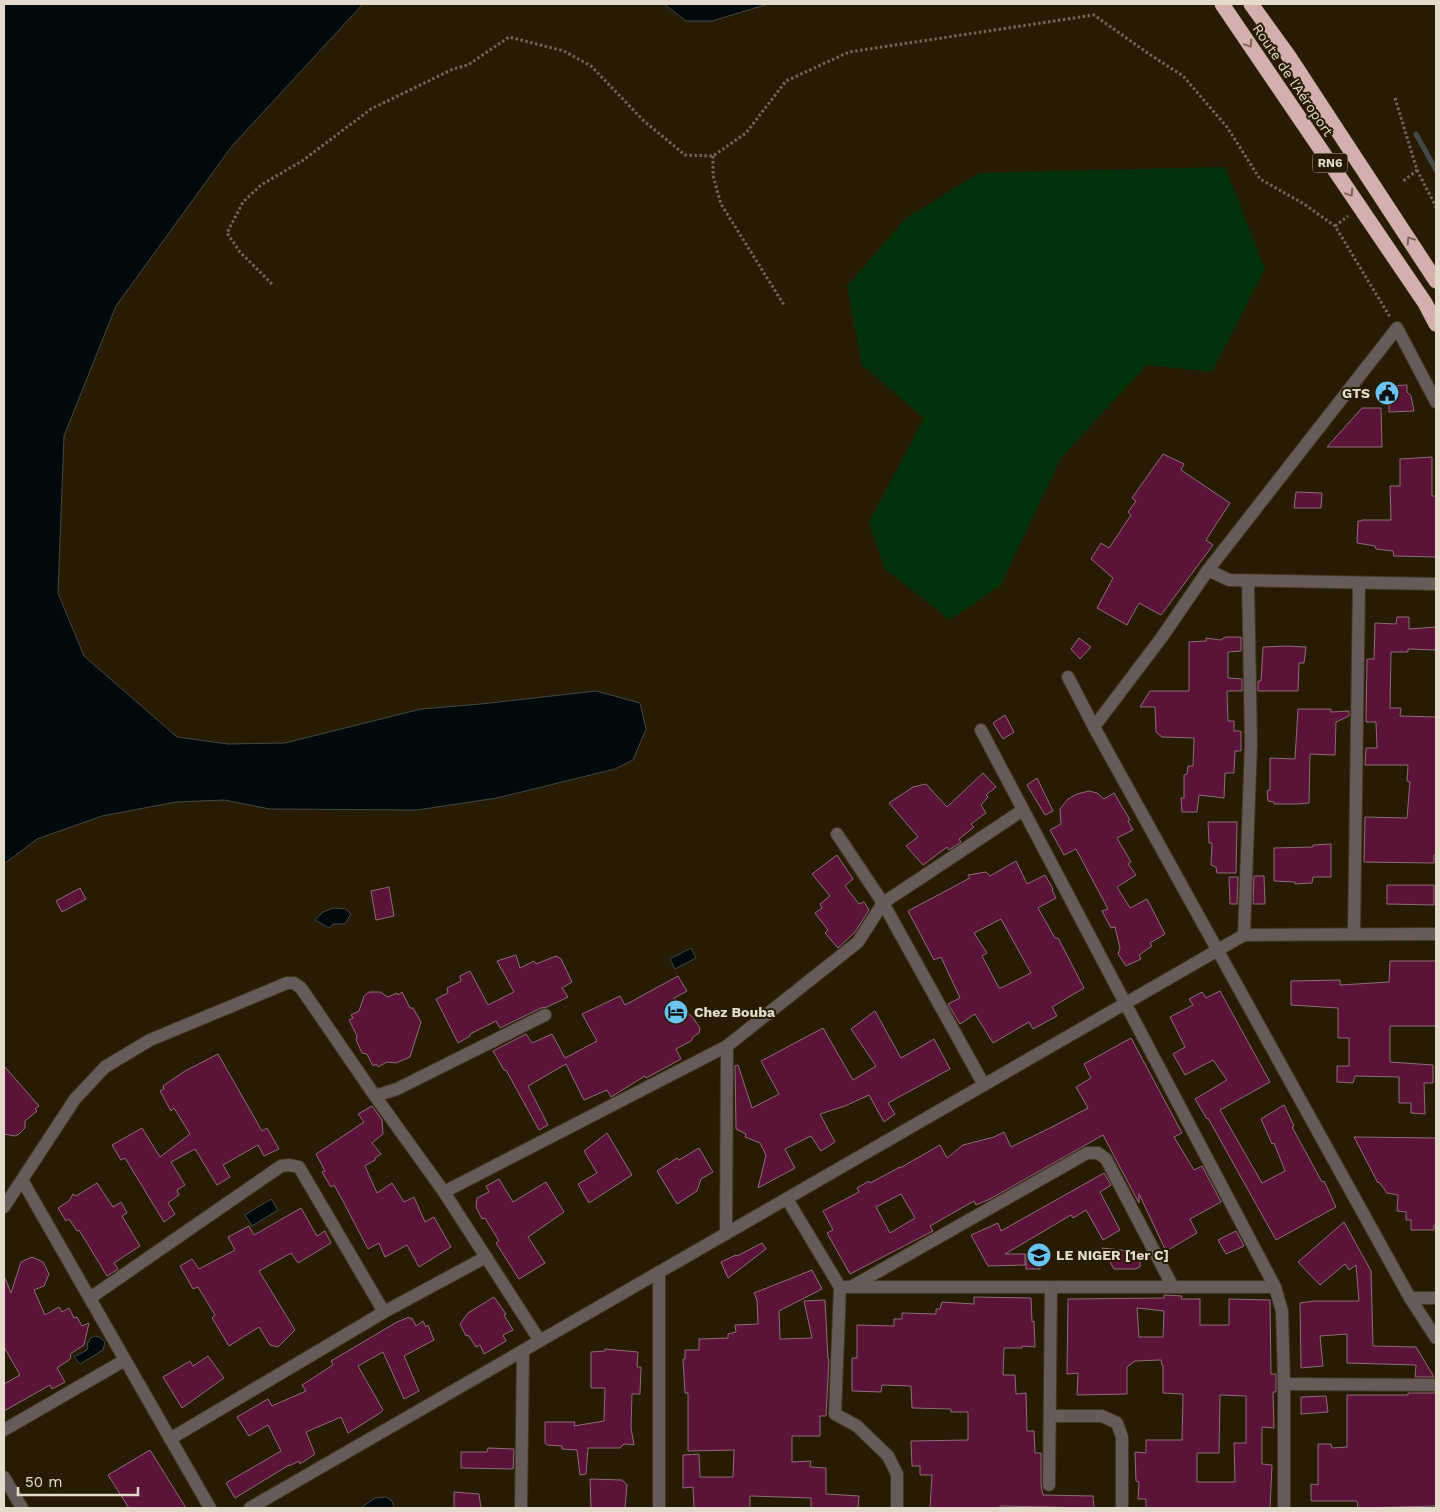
<svg xmlns="http://www.w3.org/2000/svg" width="1440" height="1512" font-family="'Work Sans',sans-serif">
	<style>
		.green { fill: #01320b }
		.water { fill: #00090c; stroke: #444846 }
		.lines { fill: none; stroke-linecap: round; stroke-linejoin: round }
		.stream { stroke: #444846; stroke-width: 5 }
		.building { fill: #5c1339; stroke: #8c6d79; fill-rule: evenodd }
		.street-casing { stroke: #41361f; stroke-width: 14 }
		.highway-casing { stroke: #41361f; stroke-width: 16 }
		.path { stroke: #726753; stroke-width: 3; stroke-dasharray: 2.5 2.5; stroke-linecap: butt }
		.street { stroke: #685a59; stroke-width: 12 }
		.highway { stroke: #d3afae; stroke-width: 15 }
		.oneway { stroke: #7d6558 }
		.labels { text-anchor: middle; stroke-width: 4; stroke-linejoin: round; paint-order: stroke }
		.shield { fill: #271b03; stroke: #aba190; stroke-width: 1 }
		.shield-label { font-size: 12px; font-weight: bold; fill: #e4dbcd }
		.street-label { font-size: 14px; fill: #e4dbcd; stroke: #271b03 }
		.poi-label { font-size: 14px; font-weight: bold; fill: #e4dbcd; stroke: #271b03; text-anchor: start }
	</style>
	<rect width="100%" height="100%" fill="#271b03"/>
	<path class="green" d="M1225,167L1265,269L1212,372L1147,365L1061,458L1001,585L950,620L885,569L869,522L924,418L862,365L847,286L905,219L979,173Z"/>
	<g class="water">
		<path d="M4,4H363L232,146L116,306L64,436L58,593L84,656L177,737L228,744L285,743L421,709L481,704L596,691L640,703L646,729L633,760L615,769L497,798L417,810L270,809L224,800L176,802L102,816L37,839L4,864Z"/>
		<path d="M664,4H768L712,21H686Z"/>
		<path d="M333,908L346,909L351,914L345,924H333L329,928L315,920L323,912Z"/>
		<path d="M691,948L696,958L675,969L670,959Z"/>
		<path d="M271,1199L278,1210L252,1226L245,1215Z"/>
		<path d="M96,1336L101,1338L105,1342L103,1350L80,1364L74,1357L87,1350L88,1347L87,1342H89L90,1338Z"/>
		<path d="M386,1497L392,1501L394,1508H361L375,1498Z"/>
	</g>
	<g class="lines">
		<path class="stream" d="M1416,134L1436,170"/>
	</g>
	<g class="building">
		<path d="M1407,385V392L1411,396L1414,411L1389,412V386Z"/>
		<path d="M1362,408H1381L1382,447H1327Z"/>
		<path d="M1163,454L1184,464L1181,470L1230,503L1206,540L1213,545L1161,615L1139,603L1127,625L1097,608L1113,578L1091,559L1101,543L1109,548L1131,515L1128,512L1136,501L1132,498Z"/>
		<path d="M1432,457V496H1436V557L1394,556L1393,551L1376,549L1375,546L1357,543L1358,521H1362V520H1391L1390,486H1400V459Z"/>
		<path d="M1296,492L1322,493L1321,508H1294Z"/>
		<path d="M1397,617H1409V629L1436,627V650L1408,649V652H1391L1390,708H1401L1400,716L1436,717V855H1434V863L1364,862L1365,817L1407,818L1410,782L1407,781L1408,765H1365L1366,748H1377L1376,722H1366L1367,659H1374L1375,623L1396,624Z"/>
		<path d="M1226,637H1241V651L1228,652V678L1242,679V691H1227L1228,721H1234V731H1241V751H1235L1234,773H1225L1224,798L1199,795L1197,812H1182L1181,798H1184V775L1187,774L1188,766H1193L1194,738L1162,737L1156,732L1155,707H1140L1150,691H1189V642L1206,641V638L1220,640Z"/>
		<path d="M1079,638L1091,647L1080,659L1071,649Z"/>
		<path d="M1286,646L1306,647L1304,663H1299L1298,691H1258V681H1261L1263,647Z"/>
		<path d="M1298,709H1331V712L1349,711V716L1336,722L1335,755L1310,754L1309,803L1297,804H1274V802L1268,801L1267,791L1270,790V758L1295,759Z"/>
		<path d="M1005,715L1014,732L1003,739L993,723Z"/>
		<path d="M983,773L996,787L986,795L988,797L981,805L986,813L971,824L974,827L959,839L961,842L949,850L947,847L923,865L906,846L918,837L889,803L913,787L926,784L947,807Z"/>
		<path d="M1037,778L1053,811L1045,815L1027,785Z"/>
		<path d="M1089,791L1097,793L1104,799L1114,793L1130,820L1128,821L1133,830L1117,838L1131,862L1128,864L1136,875L1117,887L1130,908L1147,899L1165,934L1150,943L1152,946L1139,955L1141,959L1126,966L1118,954L1120,948L1115,927L1111,928L1102,911L1108,909L1076,849L1064,855L1050,830L1061,824L1060,809L1068,799L1077,794Z"/>
		<path d="M1208,822H1237L1236,873H1217L1216,867L1211,865L1212,843H1209Z"/>
		<path d="M1331,844V877H1313L1312,883L1295,884V882L1274,881V848L1313,847V845Z"/>
		<path d="M837,855L853,879L845,886L859,904L864,902L869,910L855,932L838,948L825,933L828,930L815,913L822,908L820,904L830,896L812,874Z"/>
		<path d="M1016,861L1027,884L1045,875L1053,889L1052,890L1056,898L1038,908L1055,938H1058L1084,988L1052,1007L1057,1016L1033,1029L1029,1022L993,1043L975,1014L960,1024L948,1004L960,998L941,957L934,960L908,911L970,878L968,875L986,872L990,876ZM1001,919L1031,973L1001,988H999L982,956L987,953L974,933Z"/>
		<path d="M1254,876H1264L1265,904H1253Z"/>
		<path d="M1229,877H1238L1237,904H1230Z"/>
		<path d="M1387,885H1434V905L1387,904Z"/>
		<path d="M389,887L394,916L376,920L371,891Z"/>
		<path d="M80,888L86,899L62,912L56,901Z"/>
		<path d="M516,955L520,968L534,961L536,964L556,956L561,959L572,982L562,988L568,997L547,1007L541,1008L500,1028L496,1021L470,1034V1036L458,1043L436,999L448,993L447,988L461,981L460,976L470,971L488,1005L514,992L497,961Z"/>
		<path d="M1390,961H1436V1026H1390V1062L1433,1065V1083H1424L1425,1114L1411,1113V1103H1399V1077L1355,1076L1353,1083L1337,1082V1066H1349V1038H1338V1008L1291,1005V981L1340,980V985L1389,982Z"/>
		<path d="M678,976L687,991L674,998L693,1018L700,1028L699,1033L693,1037L691,1041L676,1049L681,1059L646,1078L645,1076L611,1097L607,1090L584,1100L566,1064L528,1086L548,1125L539,1130L506,1070H504L493,1051L526,1034L532,1043L552,1034L565,1058L597,1041L582,1014L620,996L625,1005Z"/>
		<path d="M1220,991L1270,1082L1220,1110L1262,1183L1285,1171L1274,1143L1272,1144L1261,1119L1284,1105L1294,1126L1292,1127L1322,1182L1324,1181L1336,1207L1276,1240L1208,1118L1207,1119L1195,1099L1227,1080L1213,1060L1185,1075L1173,1054L1185,1047L1170,1017L1193,1005L1189,999L1202,992L1206,998Z"/>
		<path d="M369,992H380L388,997L397,993L398,995L402,992L410,1008H413L421,1022L410,1057L396,1063L387,1062L378,1067L376,1064L373,1066L367,1054L362,1053L356,1040L357,1036L349,1020L353,1018L351,1015L359,1011L364,996Z"/>
		<path d="M875,1011L901,1058L934,1039L950,1069L888,1103L895,1114L884,1122L869,1095L845,1106L820,1114L835,1142L821,1151L811,1136L785,1149L795,1168L758,1188L766,1155L760,1143L745,1137L746,1134L736,1129L735,1066L738,1065L752,1108L779,1094L761,1061L823,1028L853,1080L876,1066L851,1029Z"/>
		<path d="M1131,1038L1182,1133L1174,1137L1194,1170L1202,1166L1221,1202L1190,1219L1197,1233L1168,1250L1167,1248L1165,1249L1139,1194V1203L1103,1135L990,1199L976,1205L974,1201L930,1226L933,1231L850,1274L827,1233L833,1230L823,1211L859,1192L857,1188L869,1181L870,1183L900,1167V1168L940,1145L947,1158L963,1145L994,1137L1004,1132L1011,1147L1052,1127L1088,1108L1076,1087L1091,1078L1084,1064ZM901,1194L915,1218L890,1233L876,1207Z"/>
		<path d="M218,1054L262,1131L267,1128L279,1149L264,1156L258,1145L223,1165L230,1177L217,1185L195,1149L171,1162L185,1185L177,1190L179,1195L168,1203L175,1214L164,1222L125,1158L121,1160L112,1145L142,1128L160,1157L190,1134L174,1108L171,1111L160,1091L164,1089L163,1086L185,1071Z"/>
		<path d="M4,1066L39,1106L35,1109L37,1111L25,1121V1128L19,1134L15,1136L4,1134Z"/>
		<path d="M372,1106L382,1120L383,1134L372,1143L381,1154L375,1158V1160L365,1166L377,1193L392,1183L404,1202L414,1197L425,1222L434,1217L451,1247L419,1267L407,1245L385,1257L379,1243L368,1249L343,1201L334,1185L331,1187L322,1172L325,1171L316,1154L364,1122L358,1114Z"/>
		<path d="M607,1133L632,1175L589,1203L578,1184L597,1173L584,1151Z"/>
		<path d="M1354,1137L1436,1138V1225H1434V1230H1411V1220H1406V1212L1397,1211L1398,1195L1387,1193L1379,1182L1378,1183Z"/>
		<path d="M699,1148L713,1172L701,1179L697,1191L677,1204L657,1171L677,1158L679,1160Z"/>
		<path d="M1104,1173L1111,1185L1100,1192L1120,1230L1103,1240L1086,1210L1073,1218L1071,1215L1005,1254H1025V1265L988,1266L971,1235L998,1223L1001,1231Z"/>
		<path d="M499,1179L513,1202L546,1182L564,1212L528,1237L545,1263L519,1279L496,1243L499,1241L485,1218L482,1219L476,1207L477,1198L489,1192L486,1186Z"/>
		<path d="M97,1183L113,1207L121,1202L127,1213L122,1216L140,1246L114,1263L118,1269L107,1276L79,1230L77,1231L69,1219L66,1221L58,1208L69,1201L73,1194L76,1196Z"/>
		<path d="M301,1208L317,1236L325,1231L331,1243L298,1263L291,1253L259,1271L295,1330L278,1347L270,1345L259,1327L229,1346L212,1318L215,1315L198,1287L193,1289L180,1266L192,1259L199,1269L235,1250L228,1237L249,1226L254,1235Z"/>
		<path d="M1344,1222L1371,1271L1373,1346L1416,1347L1434,1377H1415L1416,1365L1347,1363V1334L1320,1336L1323,1366L1301,1368L1300,1303L1314,1301H1359L1356,1265L1349,1270L1345,1264L1320,1285L1298,1262Z"/>
		<path d="M1236,1231L1244,1246L1226,1254L1218,1240Z"/>
		<path d="M762,1243L766,1249L728,1278L721,1262L736,1255L737,1256Z"/>
		<path d="M1102,1248L1140,1252V1267L1135,1269H1114Z"/>
		<rect x="1026" y="1254" width="14" height="15"/>
		<path d="M32,1257L43,1262L49,1274L44,1286L34,1290L45,1315L59,1307L62,1312L69,1308L74,1318L77,1317L82,1326L89,1323L84,1345L70,1354L71,1357L69,1360L57,1368L65,1382L52,1389L50,1385L4,1411V1384L20,1375L4,1347V1276L11,1293L21,1262Z"/>
		<path d="M812,1270L822,1289L779,1311L780,1339L812,1338L804,1301L825,1300L828,1359H829L826,1416H820V1436H792V1462L811,1461L810,1467L826,1468V1494L859,1496L858,1508H811V1498L750,1496V1508H694L693,1487L683,1488V1455L699,1454L700,1477H733L734,1450L688,1451V1393H685L683,1359H685V1350H699V1339L728,1338V1334L736,1332L735,1325L758,1324L757,1300L754,1293Z"/>
		<path d="M1164,1295L1182,1296L1181,1299H1200V1325H1229V1299L1270,1300L1271,1374H1276V1392H1273L1274,1428L1262,1427V1464L1272,1465L1270,1508H1146V1499H1138L1139,1482L1136,1481L1135,1452L1146,1453V1440H1182L1183,1394L1163,1393V1365H1162L1161,1360L1135,1361L1127,1367V1394L1077,1395L1078,1373L1067,1374L1068,1299L1164,1298ZM1137,1308L1164,1311L1163,1337H1139ZM1220,1395L1246,1396V1443H1234L1235,1482H1197V1453H1219Z"/>
		<path d="M494,1297L506,1314L504,1315L513,1330L503,1335L506,1341L484,1354L480,1345L476,1347L468,1335L466,1336L460,1324L468,1313Z"/>
		<path d="M974,1297L1031,1298L1032,1322L1034,1321L1035,1347L1022,1346V1348H1004L1003,1375H1015L1016,1394L1026,1393L1027,1431H1034L1035,1453H1041V1485L1043,1495L1093,1496L1094,1508L1000,1506V1508H930L932,1475H920V1466H912L911,1441L968,1440V1412H951V1409L912,1408L911,1386L882,1385L881,1392L852,1391V1358H857V1325L894,1326V1319H902V1313L936,1314V1309H940L942,1302L974,1304Z"/>
		<path d="M409,1317L410,1319L412,1318L416,1326L423,1321L426,1327L428,1325L434,1340L404,1356L419,1391L404,1399L383,1352L358,1366L383,1410L380,1413L348,1433L341,1417L306,1432L315,1454L300,1464L299,1461L289,1466V1465L235,1498L226,1483L281,1451L268,1425L249,1436L237,1417L268,1399L272,1406L306,1391L302,1385L333,1365L331,1361L397,1322Z"/>
		<path d="M605,1349L638,1352L637,1367H641L640,1394H632L631,1428L634,1445L624,1444L620,1448H588L586,1474L580,1475L577,1450L562,1449V1446L547,1445L545,1443V1422H575L574,1426L604,1421L605,1388H591V1352L605,1351Z"/>
		<path d="M208,1356L224,1378L182,1408L163,1377L190,1361L193,1366Z"/>
		<path d="M1408,1393H1436V1506L1358,1508L1357,1501H1311V1484L1318,1485V1444H1331L1332,1448L1347,1447V1395H1408Z"/>
		<path d="M1326,1396L1328,1412L1301,1414V1397Z"/>
		<path d="M488,1448L514,1449L513,1469L461,1468V1452H487Z"/>
		<path d="M150,1450L186,1508H129L108,1475Z"/>
		<path d="M590,1479L622,1480L627,1485L625,1508H591Z"/>
		<path d="M454,1492L479,1494L481,1508H454Z"/>
	</g>
	<g class="lines">
		<defs>
			<g id="street">
				<path d="M1208,570L1229,580L1436,584"/>
				<path d="M1068,677L1094,727L1410,1298L1436,1338"/>
				<path d="M1094,727L1162,637L1208,570L1397,328L1436,402"/>
				<path d="M981,730L1275,1287L1282,1311L1284,1384V1508"/>
				<path d="M837,834L883,903L984,1085"/>
				<path d="M1354,934L1359,584"/>
				<path d="M1244,935L1251,744L1248,581"/>
				<path d="M375,1096L397,1089L545,1015"/>
				<path d="M22,1180L210,1508"/>
				<path d="M444,1192L727,1046L858,942L883,903L1023,810"/>
				<path d="M787,1199L840,1287L835,1414L857,1426L888,1456L897,1474V1508"/>
				<path d="M4,1207L75,1099L105,1067L150,1040L287,983H294L301,988L375,1096L444,1192L540,1341"/>
				<path d="M726,1234L727,1046"/>
				<path d="M840,1287H1275"/>
				<path d="M851,1287L1087,1153H1098L1106,1159L1173,1287"/>
				<path d="M90,1298L281,1166L289,1165L299,1167L384,1312"/>
				<path d="M1410,1298H1436"/>
				<path d="M1284,1384L1436,1385"/>
				<path d="M1050,1416H1102L1117,1423L1122,1437V1508"/>
				<path d="M4,1430L125,1360"/>
				<path d="M170,1439L384,1312L486,1257"/>
				<path d="M4,1477L22,1508"/>
				<path d="M1049,1485L1051,1287"/>
				<path d="M250,1508L1244,935L1436,934"/>
				<path d="M521,1508L523,1351"/>
				<path d="M659,1508V1272"/>
			</g>
			<g id="highway">
				<path d="M1222,4L1425,303L1436,324"/>
				<path d="M1251,4L1290,58L1436,281"/>
			</g>
		</defs>
		<use href="#street" class="street-casing"/>
		<use href="#highway" class="highway-casing"/>
		<g class="path">
			<path d="M1395,98L1417,170L1402,182"/>
			<path d="M713,156V176L721,204L784,305"/>
			<path d="M1417,170L1436,207"/>
			<path d="M1335,226L1348,216"/>
			<path d="M272,284L240,252L227,233L243,202L261,185L302,161L371,109L453,69L468,65L509,37L564,51L591,66L644,121L685,155L713,156L746,133L786,81L849,52L1094,15L1149,54L1183,76L1227,127L1260,179L1304,204L1335,226L1390,317"/>
		</g>
		<use href="#street" class="street"/>
		<use href="#highway" class="highway"/>
	</g>
	<defs><path id="oneway-chevron" d="M-2-3.5L2.5 0L-2 3.5" fill="none" stroke-width="1.6" stroke-linecap="round" stroke-linejoin="round" transform="scale(1.25)"/></defs>
	<g class="oneway">
		<use href="#oneway-chevron" transform="translate(1249 44) rotate(56)"/>
		<use href="#oneway-chevron" transform="translate(1350 193) rotate(56)"/>
		<use href="#oneway-chevron" transform="translate(1410 240) rotate(-123)"/>
	</g>
	<defs>
		<symbol id="civic-disc" viewBox="-11 -11 22 22"><circle r="9.5" fill="#69c4f1" stroke="#271b03"/><path d="M-.6-6.5H3V-4.5H.6V-3L4-1V1h2V6H-6V1h2V-1L-.6-3ZM-1.2 2.5V6h2.4V2.5Z" fill="#111"/></symbol>
		<symbol id="hotel-disc" viewBox="-11 -11 22 22"><circle r="9.5" fill="#69c4f1" stroke="#271b03"/><path d="M-6-4.5h1.5V1H6V5H4.5V3h-9V5H-6ZM-4 0a1.8 1.8 0 1 1 3.6 0ZM.5 0V-2.5h3Q6-2.5 6 0Z" fill="#111"/></symbol>
		<symbol id="school-disc" viewBox="-11 -11 22 22"><circle r="9.5" fill="#69c4f1" stroke="#271b03"/><path d="M0-5L7-2L0 1L-7-2ZM-4 1L0 2.5L4 1V4Q0 6-4 4Z" fill="#111"/></symbol>
	</defs>
	<g fill-rule="evenodd">
		<use href="#civic-disc" x="1373" y="379" width="28" height="28"/>
		<use href="#hotel-disc" x="662" y="998" width="28" height="28"/>
		<use href="#school-disc" x="1025" y="1241" width="28" height="28"/>
	</g>
	<g class="labels">
		<rect class="shield" x="1312.5" y="153.5" width="35" height="19" rx="4"/>
		<g class="shield-label">
			<text x="1330" y="167">RN6</text>
		</g>
		<g class="street-label">
			<text transform="translate(1293 80) rotate(56)" y="5">Route de l'Aéroport</text>
		</g>
		<g class="poi-label">
			<text x="1370" y="398" text-anchor="end">GTS</text>
			<text x="694" y="1017">Chez Bouba</text>
			<text x="1056" y="1260">LE NIGER [1er C]</text>
		</g>
	</g>
	<rect width="1440" height="1512" fill="none" stroke="#e4dbcd" stroke-width="10"/>
	<path d="M18 1487v8h120v-8" fill="none" stroke="#e4dbcd" stroke-width="2.5"/>
	<text x="25" y="1487" font-size="15" fill="#e4dbcd" stroke="#271b03" stroke-width="4" paint-order="stroke">50 m</text>
</svg>
